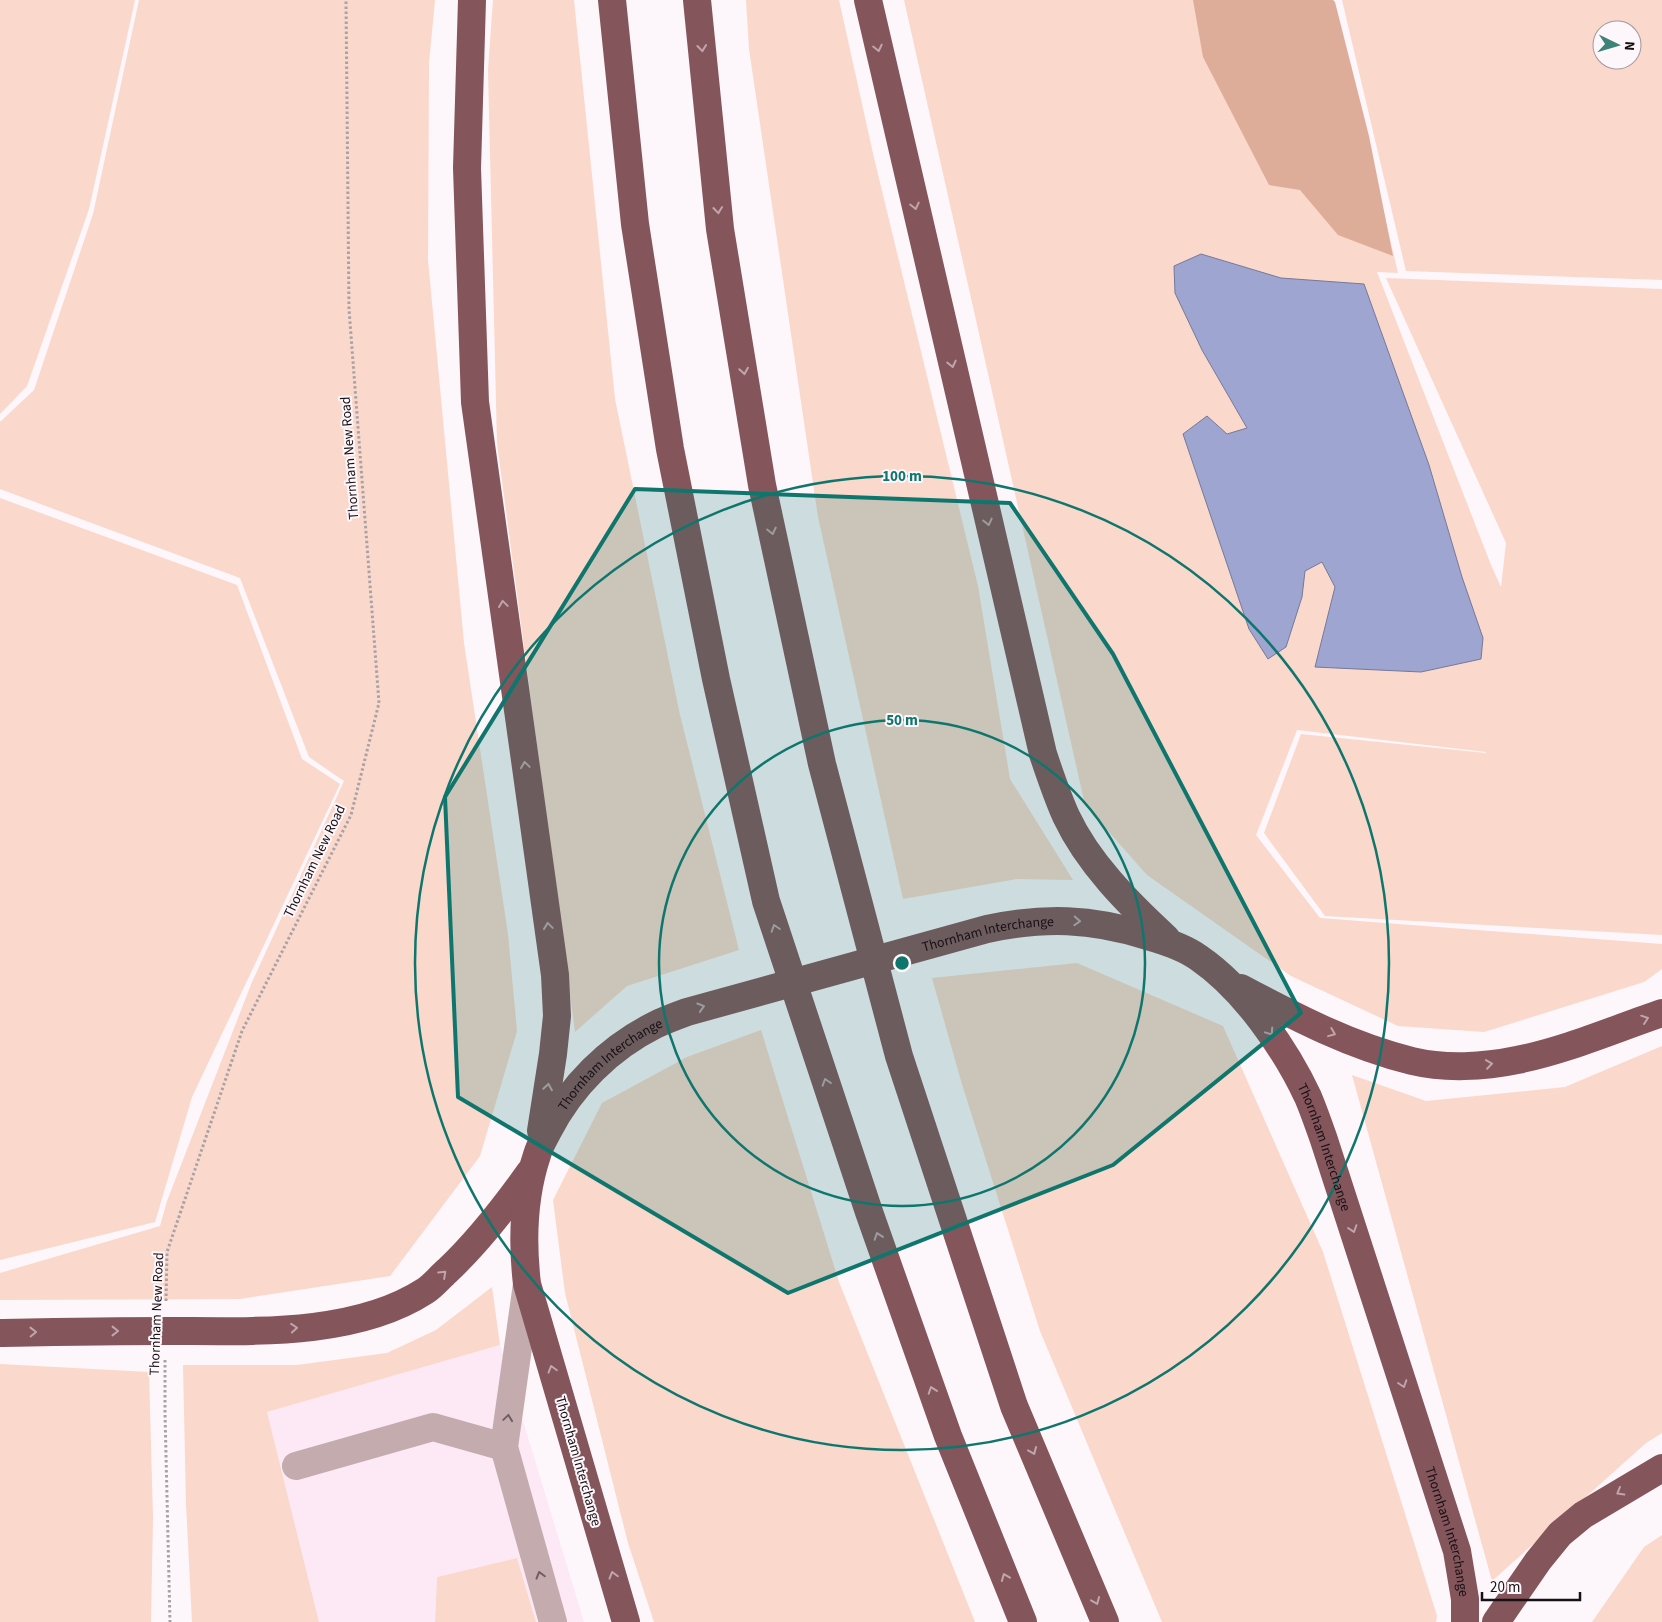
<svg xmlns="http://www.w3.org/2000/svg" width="1662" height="1622" font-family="'Source Sans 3',sans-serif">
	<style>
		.built { fill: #fde9f6 }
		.green { fill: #fad8cb; fill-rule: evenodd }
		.forest { fill: #dead9a }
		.water { fill: #9da5d0; stroke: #757998 }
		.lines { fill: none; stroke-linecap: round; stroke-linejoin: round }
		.path { stroke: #a8a2a6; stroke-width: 3; stroke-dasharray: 2.5 2.5; stroke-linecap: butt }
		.minor { stroke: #c4acae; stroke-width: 28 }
		.highway { stroke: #84555b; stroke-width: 28 }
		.oneway { stroke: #c0a6aa }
		.oneway2 { stroke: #6e5e62 }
		.marked { fill: #0f766e; fill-opacity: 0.2; stroke: #0f766e; stroke-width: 4; stroke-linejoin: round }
		.ring { fill: none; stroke: #0f766e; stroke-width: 2.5 }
		.labels { text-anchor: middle; stroke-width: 4; stroke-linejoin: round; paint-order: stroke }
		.street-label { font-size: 14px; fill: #171115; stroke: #fdf6fa }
		.centre { fill: #0f766e; stroke: #fdf6fa; stroke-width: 2.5 }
		.ring-label { font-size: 15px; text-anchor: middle; font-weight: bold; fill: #0f766e; stroke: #fdf6fa; stroke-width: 4; stroke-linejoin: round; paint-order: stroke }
	</style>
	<rect width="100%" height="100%" fill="#fdf6fa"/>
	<path class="built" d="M500,1345L584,1622H536L517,1558L437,1577L435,1622H319L267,1412Z"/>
	<g class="green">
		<path d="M0,0H135L89,209L27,386L0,414Z"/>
		<path d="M139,0H435L429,63L428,260L464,643L508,934L517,1031L480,1156L390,1276L240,1299L0,1300V1273L160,1226L167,1201L252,982L344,781L309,757L240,578L0,489V422L34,390L93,214Z"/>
		<path d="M493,0H574L615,399L680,715L739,950L627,986L575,1032L497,443L488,70Z"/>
		<path d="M746,0H839L874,158L978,586L1010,779L1073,880L1017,879L903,899L818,517L749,49Z"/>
		<path d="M904,0H1328L1337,12L1398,273L1377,272L1491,565L1501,587L1506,543L1386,278L1662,289V935L1325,916L1264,833L1301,734L1486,753V752L1297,730L1256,835L1320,918L1662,944V969L1644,982L1484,1032L1398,1026L1291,976L1147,875L1085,805Z"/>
		<path d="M1342,0H1662V280L1406,271ZM1602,30H1632V60H1602Z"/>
		<path d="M0,498L237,585L302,759L340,784L192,1097L155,1222L0,1260Z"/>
		<path d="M1077,963L1223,1026L1323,1252L1437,1616L1436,1622H1162L1040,1331L961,1081L932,978Z"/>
		<path d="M761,1030L839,1282L975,1622H654L628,1543L565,1293L553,1200L602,1103L687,1057Z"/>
		<path d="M1662,1046V1433L1646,1443L1492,1581L1352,1075L1426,1101L1565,1087Z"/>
		<path d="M492,1287L500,1345L267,1412L319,1622H192L186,1504L183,1365H297L387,1353L436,1330Z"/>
		<path d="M0,1364L149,1372L153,1518L151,1622H0Z"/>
		<path d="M1662,1535V1622H1592L1644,1547Z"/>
		<path d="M517,1558L536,1622H435L437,1577Z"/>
	</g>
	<path class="forest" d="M1193,0H1333L1335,2L1369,136L1393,256L1338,235L1300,190L1269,185L1203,57Z"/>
	<path class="water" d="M1201,254L1281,278L1364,284L1429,465L1462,577L1483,638L1481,659L1421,672L1315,667L1335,587L1322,562L1305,571L1302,597L1286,647L1268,659L1249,629L1183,434L1207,416L1227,434L1247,428L1202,350L1175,293L1174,266Z"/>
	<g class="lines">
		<g class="path">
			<path d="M166,1301L167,1252L242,1031L351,815L379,703L349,309L346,0"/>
			<path d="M165,1360V1413L170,1622"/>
		</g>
		<g class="minor">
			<path d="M527,1284L504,1447L553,1622"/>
			<path d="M296,1466L433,1427L504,1447"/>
		</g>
		<g class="highway">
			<path d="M472,0L467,168L475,402L555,975L557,1016L553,1054L541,1131"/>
			<path d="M612,0L635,224L670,449L716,679L766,901L869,1212L948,1436L1023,1622"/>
			<path d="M697,0L720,229L762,485L822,764L899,1056L1014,1406L1105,1622"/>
			<path d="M868,0L1043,754C1050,775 1057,796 1066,816C1088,863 1128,903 1166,938"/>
			<path d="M1241,988C1295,1017 1351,1046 1412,1061C1445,1069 1484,1067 1517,1060C1567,1050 1615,1029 1662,1013"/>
			<path d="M0,1333C56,1332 111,1331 167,1331C249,1331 354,1337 425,1291C433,1286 440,1277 447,1271C479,1241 505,1207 530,1172"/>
			<path id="s1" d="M626,1622L527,1284C522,1241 523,1197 537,1155C539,1147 544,1139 548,1131C571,1086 609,1048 655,1025C665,1020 676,1016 687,1012L987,929C1044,917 1091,918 1147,936C1165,941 1184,947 1199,958C1244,989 1285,1048 1308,1097C1314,1111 1319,1126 1324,1140L1457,1551L1465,1599V1622"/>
			<path d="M1496,1622L1538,1561L1560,1534L1583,1515L1662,1468"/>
		</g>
	</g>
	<defs><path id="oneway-chevron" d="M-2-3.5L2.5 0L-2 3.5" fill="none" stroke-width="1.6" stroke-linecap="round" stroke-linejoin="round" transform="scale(1.25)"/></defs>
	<g class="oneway">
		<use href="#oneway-chevron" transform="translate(702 48) rotate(84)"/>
		<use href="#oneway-chevron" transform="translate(878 48) rotate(77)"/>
		<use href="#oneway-chevron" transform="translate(915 206) rotate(77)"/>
		<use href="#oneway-chevron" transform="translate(718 210) rotate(84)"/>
		<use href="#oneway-chevron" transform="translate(952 364) rotate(77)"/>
		<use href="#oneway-chevron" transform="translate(744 371) rotate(81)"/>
		<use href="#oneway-chevron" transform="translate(988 522) rotate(77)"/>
		<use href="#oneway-chevron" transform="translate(772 531) rotate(78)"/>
		<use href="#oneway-chevron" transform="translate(503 604) rotate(-98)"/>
		<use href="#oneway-chevron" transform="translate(525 765) rotate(-98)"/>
		<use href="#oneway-chevron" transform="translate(1077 921) rotate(3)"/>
		<use href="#oneway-chevron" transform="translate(548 926) rotate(-98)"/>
		<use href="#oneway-chevron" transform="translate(775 928) rotate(-108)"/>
		<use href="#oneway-chevron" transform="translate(701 1007) rotate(-17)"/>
		<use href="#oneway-chevron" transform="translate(1645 1019) rotate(-19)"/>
		<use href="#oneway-chevron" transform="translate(1270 1032) rotate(56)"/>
		<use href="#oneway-chevron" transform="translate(1332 1033) rotate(22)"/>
		<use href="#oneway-chevron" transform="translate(1489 1064) rotate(-8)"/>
		<use href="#oneway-chevron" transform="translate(826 1082) rotate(-108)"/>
		<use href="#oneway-chevron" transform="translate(548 1087) rotate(-81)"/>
		<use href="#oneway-chevron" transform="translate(1353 1229) rotate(72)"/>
		<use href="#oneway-chevron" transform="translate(878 1236) rotate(-109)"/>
		<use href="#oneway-chevron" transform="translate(443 1274) rotate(-43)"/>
		<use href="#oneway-chevron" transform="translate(294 1328) rotate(-5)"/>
		<use href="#oneway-chevron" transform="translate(115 1331)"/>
		<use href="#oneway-chevron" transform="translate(33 1332) rotate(-1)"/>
		<use href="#oneway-chevron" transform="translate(552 1369) rotate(-106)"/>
		<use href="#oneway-chevron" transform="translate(1403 1384) rotate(72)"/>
		<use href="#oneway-chevron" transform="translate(932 1390) rotate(-109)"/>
		<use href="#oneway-chevron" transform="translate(1033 1451) rotate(67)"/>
		<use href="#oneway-chevron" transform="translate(1620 1492) rotate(150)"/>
		<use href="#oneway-chevron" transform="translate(613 1575) rotate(-106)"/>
		<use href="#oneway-chevron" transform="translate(1005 1577) rotate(-112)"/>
		<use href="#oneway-chevron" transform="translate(1096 1601) rotate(67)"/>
	</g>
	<g class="oneway2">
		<use href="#oneway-chevron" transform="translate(508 1418) rotate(-82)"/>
		<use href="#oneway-chevron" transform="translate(540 1575) rotate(-106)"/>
	</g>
	<path class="marked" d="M635,489L1010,503L1113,654L1301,1013L1113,1165L788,1293L458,1097L445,797Z"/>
	<g class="ring">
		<circle cx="902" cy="963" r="243"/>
		<circle cx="902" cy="963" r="487"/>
	</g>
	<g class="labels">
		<g class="street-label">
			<text transform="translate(349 458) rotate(-94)" y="5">Thornham New Road</text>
			<text transform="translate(314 861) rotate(-64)" y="5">Thornham New Road</text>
			<text dy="5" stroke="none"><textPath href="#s1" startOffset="1008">Thornham Interchange</textPath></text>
			<text dy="5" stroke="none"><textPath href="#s1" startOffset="602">Thornham Interchange</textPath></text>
			<text dy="5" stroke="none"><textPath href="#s1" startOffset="1458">Thornham Interchange</textPath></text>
			<text transform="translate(156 1314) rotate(-88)" y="5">Thornham New Road</text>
			<text transform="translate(579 1461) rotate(74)" y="5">Thornham Interchange</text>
			<text dy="5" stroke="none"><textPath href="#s1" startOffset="1862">Thornham Interchange</textPath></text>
		</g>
	</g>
	<circle cx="902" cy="963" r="8" class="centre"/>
	<g class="ring-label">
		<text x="902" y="481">100 m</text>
		<text x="902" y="725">50 m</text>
	</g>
	<g transform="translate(1617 45) rotate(95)"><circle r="24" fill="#fdf6fa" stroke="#a19a9e"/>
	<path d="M0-4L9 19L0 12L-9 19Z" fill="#3e8378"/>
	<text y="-8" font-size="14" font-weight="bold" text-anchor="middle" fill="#171115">N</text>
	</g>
	<path d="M1482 1592v8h98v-8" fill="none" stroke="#171115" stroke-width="2.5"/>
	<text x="1490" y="1592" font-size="15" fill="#171115" stroke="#fdf6fa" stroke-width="4" paint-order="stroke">20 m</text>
</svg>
